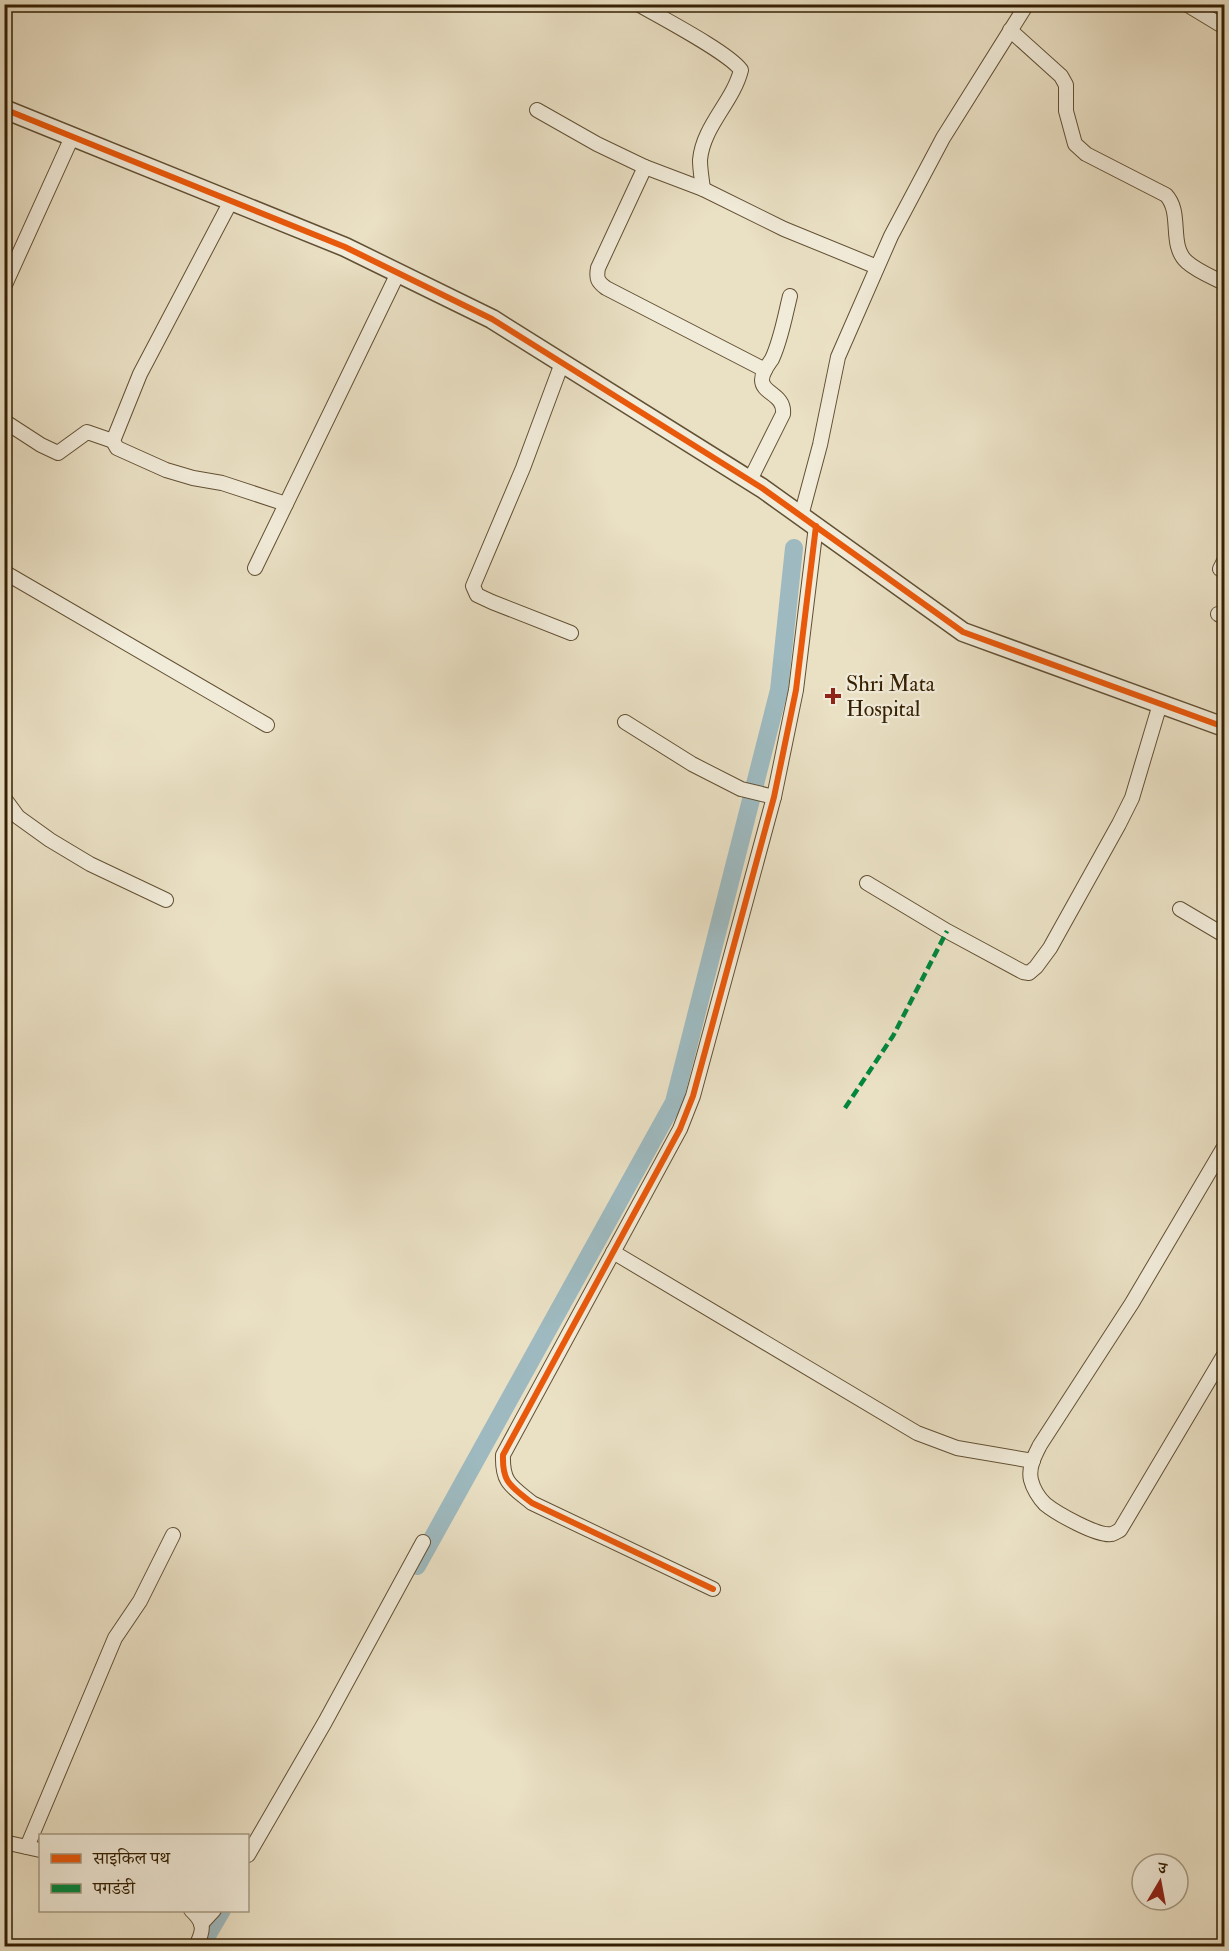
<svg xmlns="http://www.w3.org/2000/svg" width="1229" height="1951" font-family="'IM FELL Double Pica','Noto Serif Devanagari',serif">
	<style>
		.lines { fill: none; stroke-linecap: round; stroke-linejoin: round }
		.canal { stroke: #9ebac0; stroke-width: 18 }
		.minor-casing { stroke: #625033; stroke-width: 16 }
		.tertiary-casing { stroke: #625033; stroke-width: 21 }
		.minor { stroke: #f1ebd9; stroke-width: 14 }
		.tertiary { stroke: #f1ebd9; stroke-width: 18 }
		.quiet { stroke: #00873e; stroke-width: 4.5; stroke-dasharray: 9 4.5; stroke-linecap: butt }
		.cycleway-casing { stroke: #f1ebd9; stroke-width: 10 }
		.cycleway { stroke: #e8590c; stroke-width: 6 }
		.poi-dot { fill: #8f2418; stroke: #f1ebd9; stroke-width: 2 }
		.labels { text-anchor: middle; stroke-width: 4.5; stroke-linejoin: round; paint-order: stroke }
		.poi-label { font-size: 22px; fill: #352003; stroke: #f1ebd9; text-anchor: start }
	</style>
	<rect width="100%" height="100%" fill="#eae0c4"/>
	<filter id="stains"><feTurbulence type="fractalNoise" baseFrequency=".00333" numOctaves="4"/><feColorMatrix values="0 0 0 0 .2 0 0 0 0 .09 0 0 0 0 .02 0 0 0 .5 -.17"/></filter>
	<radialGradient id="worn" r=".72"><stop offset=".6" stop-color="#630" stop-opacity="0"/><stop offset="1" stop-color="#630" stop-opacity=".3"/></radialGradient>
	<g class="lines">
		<g class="canal">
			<path d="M417,1566L674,1102L779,690L794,548"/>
			<path d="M201,1946L222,1910"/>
		</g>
		<defs>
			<g id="minor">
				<path d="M638,4C660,17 728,52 741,70C733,102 703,126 700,160C700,170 702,180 703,189"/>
				<path d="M1186,4L1224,27"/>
				<path d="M1010,30L1061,76L1066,85V111L1075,144L1086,154L1166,195C1183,213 1168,245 1187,262C1197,271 1212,277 1224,283"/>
				<path d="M537,110L597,144L645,167L703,189L784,229L877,267"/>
				<path d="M645,167L598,268C596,279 598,282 606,288L765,370"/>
				<path d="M231,201L140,374L113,441L117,448L166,470L193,478L222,483L286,504"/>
				<path d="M4,287L72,137"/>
				<path d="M562,363L523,468L473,586L477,595L492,602L571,633"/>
				<path d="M4,421L41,445L58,453L87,432L113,441"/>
				<path d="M750,480L783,414C785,394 762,394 762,380C762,372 768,365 772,359C781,340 785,316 790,296"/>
				<path d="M801,516L820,445L838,357L891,236L943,138L1027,4"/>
				<path d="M255,568L398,273"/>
				<path d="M1220,569L1224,561"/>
				<path d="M4,572L267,725"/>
				<path d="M1218,614L1224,617"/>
				<path d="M625,722L692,764L741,789L774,797"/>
				<path d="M4,798L18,817L50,840L90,864L166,900"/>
				<path d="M867,883L947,931L1023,972L1029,973L1036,967L1050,948L1119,824L1132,798L1160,704"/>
				<path d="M1180,909L1224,935"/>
				<path d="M1224,1147L1132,1303L1040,1445C1035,1455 1028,1467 1031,1480C1033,1488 1039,1498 1045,1504C1056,1513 1098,1537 1112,1534C1115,1533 1118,1531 1120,1530L1224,1355"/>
				<path d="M613,1252L917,1433L957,1448L1033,1461"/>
				<path d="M713,1589L532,1503C511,1486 502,1483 503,1455L680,1129L693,1096L774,797L796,690L816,526"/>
				<path d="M4,1842L40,1850"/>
				<path d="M27,1847L115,1638L140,1601L173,1535"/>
				<path d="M248,1855L325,1722L423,1542"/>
				<path d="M191,1910C205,1923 204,1930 196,1946"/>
				<path d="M201,1924L214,1910"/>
			</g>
			<path id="tertiary" d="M4,109L345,247L492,319L762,488L963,632L1224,727"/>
		</defs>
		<use href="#minor" class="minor-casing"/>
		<use href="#tertiary" class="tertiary-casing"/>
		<use href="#minor" class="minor"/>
		<use href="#tertiary" class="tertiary"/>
		<path class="quiet" d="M845,1108L893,1036L947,931"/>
		<defs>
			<g id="cycleway">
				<path d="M4,109L345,247L492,319L762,488L963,632L1224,727"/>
				<path d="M713,1589L532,1503C511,1486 502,1483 503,1455L680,1129L693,1096L774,797L796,690L816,526"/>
			</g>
		</defs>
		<use href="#cycleway" class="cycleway-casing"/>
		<use href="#cycleway" class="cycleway"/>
	</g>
	<path class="poi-dot" d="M830 687h6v6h6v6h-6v6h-6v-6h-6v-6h6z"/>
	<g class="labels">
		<g class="poi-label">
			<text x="846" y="691">Shri Mata<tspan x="846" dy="25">Hospital</tspan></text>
		</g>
	</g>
	<rect width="1229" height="1951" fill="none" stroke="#eae0c4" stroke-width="24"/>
	<rect x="6" y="6" width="1217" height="1939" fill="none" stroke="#352003" stroke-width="3"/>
	<rect x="12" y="12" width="1205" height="1927" fill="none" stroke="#352003" stroke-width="1.5"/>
	<rect x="39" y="1834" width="210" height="78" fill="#f1ebd9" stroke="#a69a83" stroke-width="1.5"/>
	<rect x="51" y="1854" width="30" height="9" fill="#e8590c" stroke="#a69a83" stroke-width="1.5"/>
	<text x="93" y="1864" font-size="18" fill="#352003">साइकिल पथ</text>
	<rect x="51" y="1884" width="30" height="9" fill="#00873e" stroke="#a69a83" stroke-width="1.5"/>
	<text x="93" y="1894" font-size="18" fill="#352003">पगडंडी</text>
	<g transform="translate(1160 1882) rotate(10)"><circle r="28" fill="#f1ebd9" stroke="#a69a83" stroke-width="1.5"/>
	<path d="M0-4.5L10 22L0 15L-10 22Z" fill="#8f2418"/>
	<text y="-9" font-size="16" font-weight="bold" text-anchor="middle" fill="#352003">उ</text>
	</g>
	<rect width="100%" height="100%" filter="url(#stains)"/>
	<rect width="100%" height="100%" fill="url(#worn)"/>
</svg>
